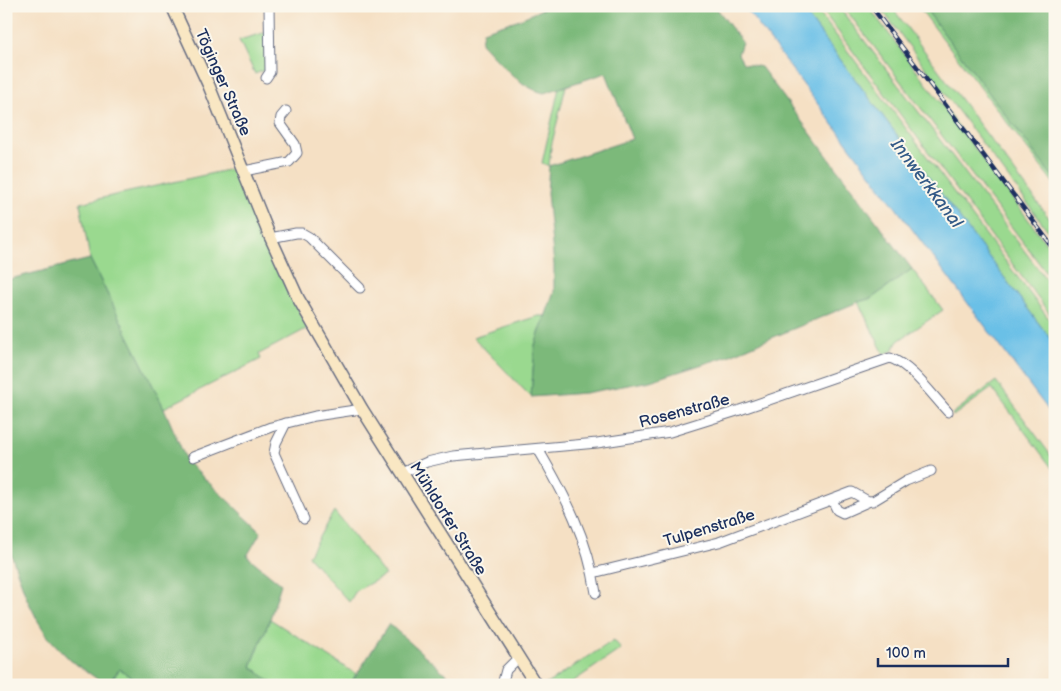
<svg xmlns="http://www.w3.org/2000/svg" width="1061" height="691" font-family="'Balsamiq Sans',sans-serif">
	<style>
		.green { fill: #9ad98f; stroke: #5a8476 }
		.forest { fill: #7bb97a; stroke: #4b746c }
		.water { fill: #6ac0e7; stroke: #4278a2 }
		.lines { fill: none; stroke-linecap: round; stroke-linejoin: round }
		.street-casing { stroke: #676d82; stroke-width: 11 }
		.secondary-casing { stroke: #676d82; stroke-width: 14 }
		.street { stroke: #fff; stroke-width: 9 }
		.secondary { stroke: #f9e7c3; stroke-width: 11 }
		.rail-casing { stroke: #1b2f5e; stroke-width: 4.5 }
		.rail { stroke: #fbf7ec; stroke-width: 2.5; stroke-dasharray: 8; stroke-linecap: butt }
		.labels { text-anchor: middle; stroke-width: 4; stroke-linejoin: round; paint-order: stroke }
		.street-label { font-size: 16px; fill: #1b2f5e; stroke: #fbf7ec }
		.water-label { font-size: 18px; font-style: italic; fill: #335a87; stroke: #fbf7ec }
	</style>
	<rect width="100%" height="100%" fill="#fbf7ec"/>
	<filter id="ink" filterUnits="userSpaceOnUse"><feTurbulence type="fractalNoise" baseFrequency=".02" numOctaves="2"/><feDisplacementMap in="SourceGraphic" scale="10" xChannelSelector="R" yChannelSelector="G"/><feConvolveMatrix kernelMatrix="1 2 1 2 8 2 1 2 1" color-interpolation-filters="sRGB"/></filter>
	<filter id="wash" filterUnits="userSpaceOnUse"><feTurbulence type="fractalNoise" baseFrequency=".0096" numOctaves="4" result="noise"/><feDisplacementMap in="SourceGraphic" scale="20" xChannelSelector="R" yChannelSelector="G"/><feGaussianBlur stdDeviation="1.12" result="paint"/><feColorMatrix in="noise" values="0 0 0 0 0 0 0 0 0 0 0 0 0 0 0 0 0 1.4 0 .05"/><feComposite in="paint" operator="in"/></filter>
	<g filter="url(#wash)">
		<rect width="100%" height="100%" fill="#f5e0c4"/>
		<g class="green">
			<path d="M800,6H814L1055,327V345Z"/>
			<path d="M819,6H838L1055,291V321Z"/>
			<path d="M843,6H868L1055,255V284Z"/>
			<path d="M879,6H891L1055,226V240Z"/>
			<path d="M918,6H923L1055,180V185Z"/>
			<path d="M267,32V69L255,74L239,40Z"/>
			<path d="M566,86L551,147L549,166L542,163L559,88Z"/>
			<path d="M236,168L275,264L308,328L259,354L261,359L164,408L90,259L80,203Z"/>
			<path d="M912,269L943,310L898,341L892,351L884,354L858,302L872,298Z"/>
			<path d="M538,316H545L535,345L531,397L473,337Z"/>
			<path d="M996,381L1055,461V472L992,388L953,416L952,414Z"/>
			<path d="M334,511L385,575L356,591L349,602L308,556Z"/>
			<path d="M270,619L356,674L350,685H274L251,667Z"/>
			<path d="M614,640L621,649L568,685H545Z"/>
			<path d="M120,669L142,685H108Z"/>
		</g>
		<g class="forest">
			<path d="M549,6H715L742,42L738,54L743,63L761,67L912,269L872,298L858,302L728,356L650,381L585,393L531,397L535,345L554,292V265L547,193L549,166L632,139L606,73L544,93C518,87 499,61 481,43L483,31L520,19Z"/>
			<path d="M923,6H1055V180Z"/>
			<path d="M90,259L164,408L187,462L261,532L247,556L281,584L270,619L251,666L274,685H142L120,669L106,685L70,660L48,637L38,621L27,599L6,540V280Z"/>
			<path d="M389,624L448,676L444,685H350Z"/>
		</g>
		<path class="water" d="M744,6H800L1055,345V419Z"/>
	</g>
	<g filter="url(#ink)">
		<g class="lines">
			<defs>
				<g id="street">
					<path d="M266,78L270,72L269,6"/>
					<path d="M244,171L289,162L297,153L295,144L280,123L281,117L286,111"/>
					<path d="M270,238L296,233H302L309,237L360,288"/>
					<path d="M286,423L276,443L274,453L304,519"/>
					<path d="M538,449C565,495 588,539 596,593"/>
					<path d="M193,457L271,427L315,416L362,409"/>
					<path d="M402,473L427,462L453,456L597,443L670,432L734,412L890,358C911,365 932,395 948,412"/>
					<path d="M832,500L837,510L843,513L870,501"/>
					<path d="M593,573L719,542L852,492L868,501H873L906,481L931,471"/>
					<path d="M502,685L506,670L518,658"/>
				</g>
				<path id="secondary" d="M172,6L209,86L268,232L298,298L362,409L536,685"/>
			</defs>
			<use href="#street" class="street-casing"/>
			<use href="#secondary" class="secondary-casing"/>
			<use href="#street" class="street"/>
			<use href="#secondary" class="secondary"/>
			<defs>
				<path id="rail" d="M871,6L1055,250"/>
			</defs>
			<use href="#rail" class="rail-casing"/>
			<use href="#rail" class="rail"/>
		</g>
	</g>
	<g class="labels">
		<g class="street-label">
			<text transform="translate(224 82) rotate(66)" y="6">Töginger Straße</text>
			<text transform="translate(684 410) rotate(-15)" y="6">Rosenstraße</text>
			<text transform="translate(449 518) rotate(58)" y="6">Mühldorfer Straße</text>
			<text transform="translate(709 527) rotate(-17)" y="6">Tulpenstraße</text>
		</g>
		<g class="water-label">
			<text transform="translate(927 183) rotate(53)" y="6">Innwerkkanal</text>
		</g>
	</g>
	<rect width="1061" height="691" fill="none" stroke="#fbf7ec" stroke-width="25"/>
	<path d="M878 658v8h130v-8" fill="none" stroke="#1b2f5e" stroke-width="2.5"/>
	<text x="886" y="658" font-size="15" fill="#1b2f5e" stroke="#fbf7ec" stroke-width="4" paint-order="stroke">100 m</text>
</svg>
